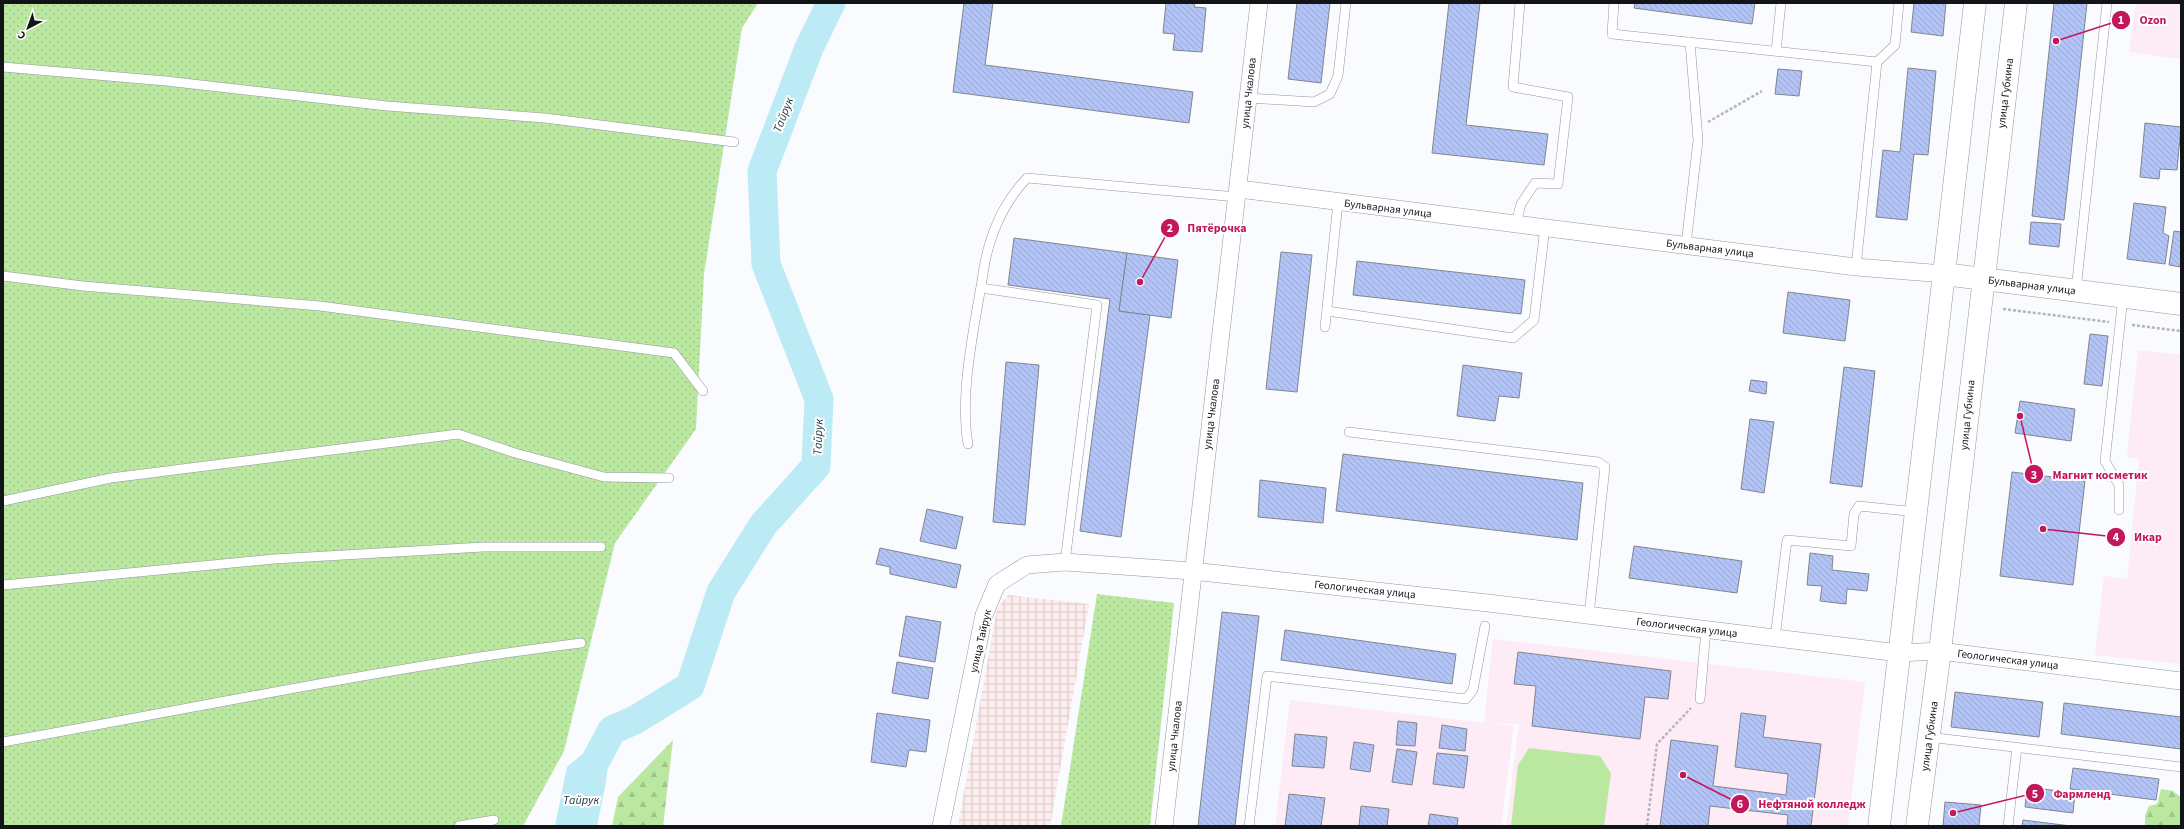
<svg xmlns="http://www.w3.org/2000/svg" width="2184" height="829" font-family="'Source Sans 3',sans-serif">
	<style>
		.industrial { fill: url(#industrial-grid) }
		.education { fill: #fdebf6 }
		.grass { fill: url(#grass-dots) }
		.forest { fill: url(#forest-firs) }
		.pitch { fill: #bae8a1 }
		.water { fill: #bceaf5 }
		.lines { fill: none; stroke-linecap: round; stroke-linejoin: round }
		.river { stroke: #bceaf5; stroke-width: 29 }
		.building { fill: url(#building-back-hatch); stroke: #81858d }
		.service-casing { stroke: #93969f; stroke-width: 10 }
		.minor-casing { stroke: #93969f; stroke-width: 18 }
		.tertiary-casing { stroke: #93969f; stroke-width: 23 }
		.secondary-casing { stroke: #93969f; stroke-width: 23 }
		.path { stroke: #b4b5b9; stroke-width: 2.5; stroke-dasharray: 3 2; stroke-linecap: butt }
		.service { stroke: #fff; stroke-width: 9 }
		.minor { stroke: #fff; stroke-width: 17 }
		.tertiary { stroke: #fff; stroke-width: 22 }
		.secondary { stroke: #fff; stroke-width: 22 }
		.labels { text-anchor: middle; stroke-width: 4; stroke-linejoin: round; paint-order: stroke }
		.street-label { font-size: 11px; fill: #131418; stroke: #fff }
		.water-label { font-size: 12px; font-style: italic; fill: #233a40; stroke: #fff }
		.leader { fill: none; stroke: #c2185b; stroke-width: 1.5 }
		.callout-dot { fill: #c2185b; stroke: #fff; stroke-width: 1.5 }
		.mark-label { font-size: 12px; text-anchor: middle; font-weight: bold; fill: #fff }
		.callout-label { font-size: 12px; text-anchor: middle; font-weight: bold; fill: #c2185b; stroke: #fff; stroke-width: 4; stroke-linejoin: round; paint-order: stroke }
	</style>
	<defs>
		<pattern id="industrial-grid" width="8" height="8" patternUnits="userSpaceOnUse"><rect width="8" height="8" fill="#fdeced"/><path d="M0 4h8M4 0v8" fill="none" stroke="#d8caca"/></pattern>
		<pattern id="grass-dots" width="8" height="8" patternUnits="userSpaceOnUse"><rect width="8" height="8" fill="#bae8a1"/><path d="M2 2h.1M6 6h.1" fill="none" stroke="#9fc68a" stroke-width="1.8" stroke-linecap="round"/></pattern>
		<pattern id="forest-firs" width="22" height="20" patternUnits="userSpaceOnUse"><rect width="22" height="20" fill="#bae8a1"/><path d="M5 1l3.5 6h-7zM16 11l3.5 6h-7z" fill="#9fc68a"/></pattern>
		<pattern id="building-back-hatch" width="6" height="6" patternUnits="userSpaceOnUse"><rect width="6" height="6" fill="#b2c4f7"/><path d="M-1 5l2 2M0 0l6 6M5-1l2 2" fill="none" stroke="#98a8d3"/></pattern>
	</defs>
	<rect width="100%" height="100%" fill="#f9fbfe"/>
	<path class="industrial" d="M1008,595L1089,604L1050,826H958L997,609Z"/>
	<g class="education">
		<path d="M2136,3H2181V59L2129,52Z"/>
		<path d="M2138,350L2181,355V664L2095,655L2104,576L2127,579L2139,459L2127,457Z"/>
		<path d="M1493,639L1865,682L1848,826H1506L1519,724L1492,723L1514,726L1501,826H1275L1290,700L1484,723Z"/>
	</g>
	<g class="grass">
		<path d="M3,3H758L742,28L704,274L696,429L615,543L564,751L523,826H3Z"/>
		<path d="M1097,594L1174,603L1150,826H1061Z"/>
	</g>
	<g class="forest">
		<path d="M673,740L663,826H612L618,797Z"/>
		<path d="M2161,789L2173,791L2181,797V826H2145V815L2149,806L2157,804Z"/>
	</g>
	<path class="pitch" d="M1529,748L1600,756L1611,773L1604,826H1511L1518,765Z"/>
	<path class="water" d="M612,730L606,782L597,826H555L567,767Z"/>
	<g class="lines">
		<path class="river" d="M571,826L579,792L612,730L635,720L690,686L721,592L763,525L816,466L819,399L766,264L762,171L809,48L831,3"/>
	</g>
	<g class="building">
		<path d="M964,3H993L985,65L1193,92L1189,123L953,92Z"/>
		<path d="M1166,3H1195L1194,7L1206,8L1202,52L1173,50L1175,34L1163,33Z"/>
		<path d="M1297,3H1330L1321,83L1288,79Z"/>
		<path d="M1449,3H1480L1466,125L1548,134L1544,165L1432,153Z"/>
		<path d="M1635,3H1755L1752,24L1634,8Z"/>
		<path d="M1914,3H1946L1943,36L1911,32Z"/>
		<path d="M2054,3H2087L2064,220L2032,216Z"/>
		<path d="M1908,68L1936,71L1928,155L1914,154L1907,220L1876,217L1883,150L1900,152Z"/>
		<path d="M1778,69L1802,71L1799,96L1775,94Z"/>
		<path d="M2145,123L2181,127L2177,170L2160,169L2159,179L2140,177Z"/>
		<path d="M2134,203L2166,207L2163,233L2169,236L2165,264L2127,259Z"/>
		<path d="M2031,222L2061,224L2059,247L2029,244Z"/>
		<path d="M2174,231L2181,232V267L2169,265Z"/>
		<path d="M1014,238L1127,253L1119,311L1150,315L1121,537L1080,531L1110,299L1008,285Z"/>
		<path d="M1281,252L1312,255L1297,392L1266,389Z"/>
		<path d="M1127,253L1178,260L1171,318L1119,311Z"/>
		<path d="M1357,261L1525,280L1521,314L1353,295Z"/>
		<path d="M1788,292L1850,300L1845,341L1783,333Z"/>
		<path d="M2090,334L2108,336L2102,386L2084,384Z"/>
		<path d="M1006,362L1039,365L1025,525L993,522Z"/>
		<path d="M1463,365L1522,373L1519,398L1499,396L1495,421L1457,416Z"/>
		<path d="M1844,367L1875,371L1862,487L1830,483Z"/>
		<path d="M1751,380L1767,382L1766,394L1749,391Z"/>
		<path d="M2020,401L2075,409L2071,441L2015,433Z"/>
		<path d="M1750,419L1774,422L1764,493L1741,489Z"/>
		<path d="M1343,454L1583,483L1577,540L1336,511Z"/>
		<path d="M2012,472L2085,481L2073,585L2000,576Z"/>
		<path d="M1260,480L1326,488L1323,523L1258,517Z"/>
		<path d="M927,509L963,517L956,549L920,541Z"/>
		<path d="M1634,546L1742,561L1737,593L1629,578Z"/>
		<path d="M880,548L961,565L956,588L890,574V567L876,564Z"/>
		<path d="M1810,553L1833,556L1832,570L1869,574L1867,591L1847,589L1846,604L1820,601L1822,586L1807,585Z"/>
		<path d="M1222,612L1259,616L1235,826H1198Z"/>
		<path d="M906,616L941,622L935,662L899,656Z"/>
		<path d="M1285,630L1456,654L1452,684L1281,660Z"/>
		<path d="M1518,652L1671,671L1668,699L1645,697L1640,739L1532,726L1536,686L1514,684Z"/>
		<path d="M897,662L933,668L928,699L892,693Z"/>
		<path d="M1955,692L2043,702L2039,737L1951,727Z"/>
		<path d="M2064,703L2181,717V749L2061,734Z"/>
		<path d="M877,713L930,720L926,752L909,750L906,767L871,762Z"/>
		<path d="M1741,713L1766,716L1763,737L1821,744L1811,826H1787L1788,815L1710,806L1708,826H1660L1671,740L1718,746L1713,786L1786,795L1788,774L1735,767Z"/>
		<path d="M1398,721L1417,723L1415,746L1396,745Z"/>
		<path d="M1442,725L1467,729L1465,751L1439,748Z"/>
		<path d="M1295,734L1327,737L1324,768L1292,766Z"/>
		<path d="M1354,742L1374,745L1370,772L1350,769Z"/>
		<path d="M1397,749L1417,752L1412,785L1392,782Z"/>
		<path d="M1437,753L1468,756L1464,788L1433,784Z"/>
		<path d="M2073,768L2159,779L2156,800L2070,789Z"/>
		<path d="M2027,787L2075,793L2073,813L2025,807Z"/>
		<path d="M1289,794L1325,798L1321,826H1285Z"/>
		<path d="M1945,802L1981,805L1979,826H1943Z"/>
		<path d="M1361,806L1389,809L1387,826H1359Z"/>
		<path d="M1430,814L1458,818L1457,826H1428Z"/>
		<path d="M2023,820L2071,826H2022Z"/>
	</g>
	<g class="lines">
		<defs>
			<g id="service">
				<path d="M1614,3L1612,34L1877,62"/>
				<path d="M1776,51L1781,3"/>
				<path d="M3,67L166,81L387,106L545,118L734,142"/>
				<path d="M1248,98L1314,102L1330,94L1338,76L1346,3"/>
				<path d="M1516,223L1521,204L1535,183L1558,184L1568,97L1513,87L1520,3"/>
				<path d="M1686,245L1698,140L1690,42"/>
				<path d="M1856,267L1877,62L1895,45L1899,3"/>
				<path d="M3,276L83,286L320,306L674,353L703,391"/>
				<path d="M981,288L1097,305L1065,562"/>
				<path d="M2076,290L2107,3"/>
				<path d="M1327,311L1513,338L1534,320L1545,227"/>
				<path d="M1325,327L1338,202"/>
				<path d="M1349,432L1598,462L1605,467L1589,615"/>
				<path d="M968,444C960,398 972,338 980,292C983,277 984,261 989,246C996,221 1009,197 1027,178L1237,197"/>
				<path d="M3,501L111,478L458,434L515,453L604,477L669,478"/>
				<path d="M2119,510V485L2105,461L2123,297"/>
				<path d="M3,585L274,559L483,547H601"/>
				<path d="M1775,638L1787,540L1851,546L1854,514L1859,506L1916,512"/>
				<path d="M1700,699L1706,629"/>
				<path d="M1928,737L2181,767"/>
				<path d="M3,742C196,708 387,667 581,643"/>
				<path d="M459,826L494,820"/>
				<path d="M1249,826L1267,676L1466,699L1473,690L1485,626"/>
				<path d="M2008,826L2017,747"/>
			</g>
			<g id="minor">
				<path d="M1239,189L1856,267L1944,274"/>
				<path d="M941,826L984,615L997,584L1027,565L1065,562L1192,571L1488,603L1899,653L1940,651L2181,681"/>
				<path d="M1164,826L1259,3"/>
			</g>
			<g id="tertiary">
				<path d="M1944,274L1975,3"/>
				<path d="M1984,278L2016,3"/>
			</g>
			<g id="secondary">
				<path d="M1879,826L1944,274L2181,304"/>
				<path d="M1917,826L1940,651L1984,278"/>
			</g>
		</defs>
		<use href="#service" class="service-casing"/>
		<use href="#minor" class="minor-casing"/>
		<use href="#tertiary" class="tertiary-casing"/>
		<use href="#secondary" class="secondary-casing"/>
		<g class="path">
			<path d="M1708,122L1762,91"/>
			<path d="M2003,309L2109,322"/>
			<path d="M2132,325L2181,331"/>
			<path d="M1647,826L1657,744L1691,708"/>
		</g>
		<use href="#service" class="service"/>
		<use href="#minor" class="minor"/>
		<use href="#tertiary" class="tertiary"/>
		<use href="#secondary" class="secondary"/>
	</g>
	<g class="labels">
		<g class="street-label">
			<text transform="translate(1248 93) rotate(-84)" y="4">улица Чкалова</text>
			<text transform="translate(2005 93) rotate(-83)" y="4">улица Губкина</text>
			<text transform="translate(1388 208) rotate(7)" y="4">Бульварная улица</text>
			<text transform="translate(1710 248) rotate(7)" y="4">Бульварная улица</text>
			<text transform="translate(2032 285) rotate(7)" y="4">Бульварная улица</text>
			<text transform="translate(1211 414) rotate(-83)" y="4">улица Чкалова</text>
			<text transform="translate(1967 415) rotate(-84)" y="4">улица Губкина</text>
			<text transform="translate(1365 589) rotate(6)" y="4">Геологическая улица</text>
			<text transform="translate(1687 627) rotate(7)" y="4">Геологическая улица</text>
			<text transform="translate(980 641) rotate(-77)" y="4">улица Тайрук</text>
			<text transform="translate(2008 659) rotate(7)" y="4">Геологическая улица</text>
			<text transform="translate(1174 736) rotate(-84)" y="4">улица Чкалова</text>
			<text transform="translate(1929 736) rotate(-82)" y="4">улица Губкина</text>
		</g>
		<g class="water-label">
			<text transform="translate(783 115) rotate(-69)" y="4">Тайрук</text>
			<text transform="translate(818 437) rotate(-88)" y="4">Тайрук</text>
			<text x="581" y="804">Тайрук</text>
		</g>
	</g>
	<path class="leader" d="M2056 41L2121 20M1140 282L1170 228M2020 416L2034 474M2043 529L2116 537M1953 813L2035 793M1683 775L1740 804"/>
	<g class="callout-dot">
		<circle cx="2056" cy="41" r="4"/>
		<circle cx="1140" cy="282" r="4"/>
		<circle cx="2020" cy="416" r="4"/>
		<circle cx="2043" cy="529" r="4"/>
		<circle cx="1953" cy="813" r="4"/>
		<circle cx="1683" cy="775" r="4"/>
		<circle cx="2121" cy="20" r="10"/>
		<circle cx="1170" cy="228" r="10"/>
		<circle cx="2034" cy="474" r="10"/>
		<circle cx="2116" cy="537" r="10"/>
		<circle cx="2035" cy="793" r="10"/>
		<circle cx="1740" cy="804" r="10"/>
	</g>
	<g class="mark-label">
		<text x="2121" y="24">1</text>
		<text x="1170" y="232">2</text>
		<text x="2034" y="479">3</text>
		<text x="2116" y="541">4</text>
		<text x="2035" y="798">5</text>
		<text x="1740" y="808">6</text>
	</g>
	<g class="callout-label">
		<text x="2153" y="24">Ozon</text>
		<text x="1217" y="232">Пятёрочка</text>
		<text x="2100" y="479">Магнит косметик</text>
		<text x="2148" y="541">Икар</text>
		<text x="2082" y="798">Фармленд</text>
		<text x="1812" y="808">Нефтяной колледж</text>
	</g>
	<rect width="2184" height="829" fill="none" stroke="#131418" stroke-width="8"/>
	<g transform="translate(28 28) rotate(221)" stroke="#ffffff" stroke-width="3" paint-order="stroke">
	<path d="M0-3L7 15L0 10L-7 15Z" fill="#131418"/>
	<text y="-6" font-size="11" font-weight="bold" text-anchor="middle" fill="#131418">С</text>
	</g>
</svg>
